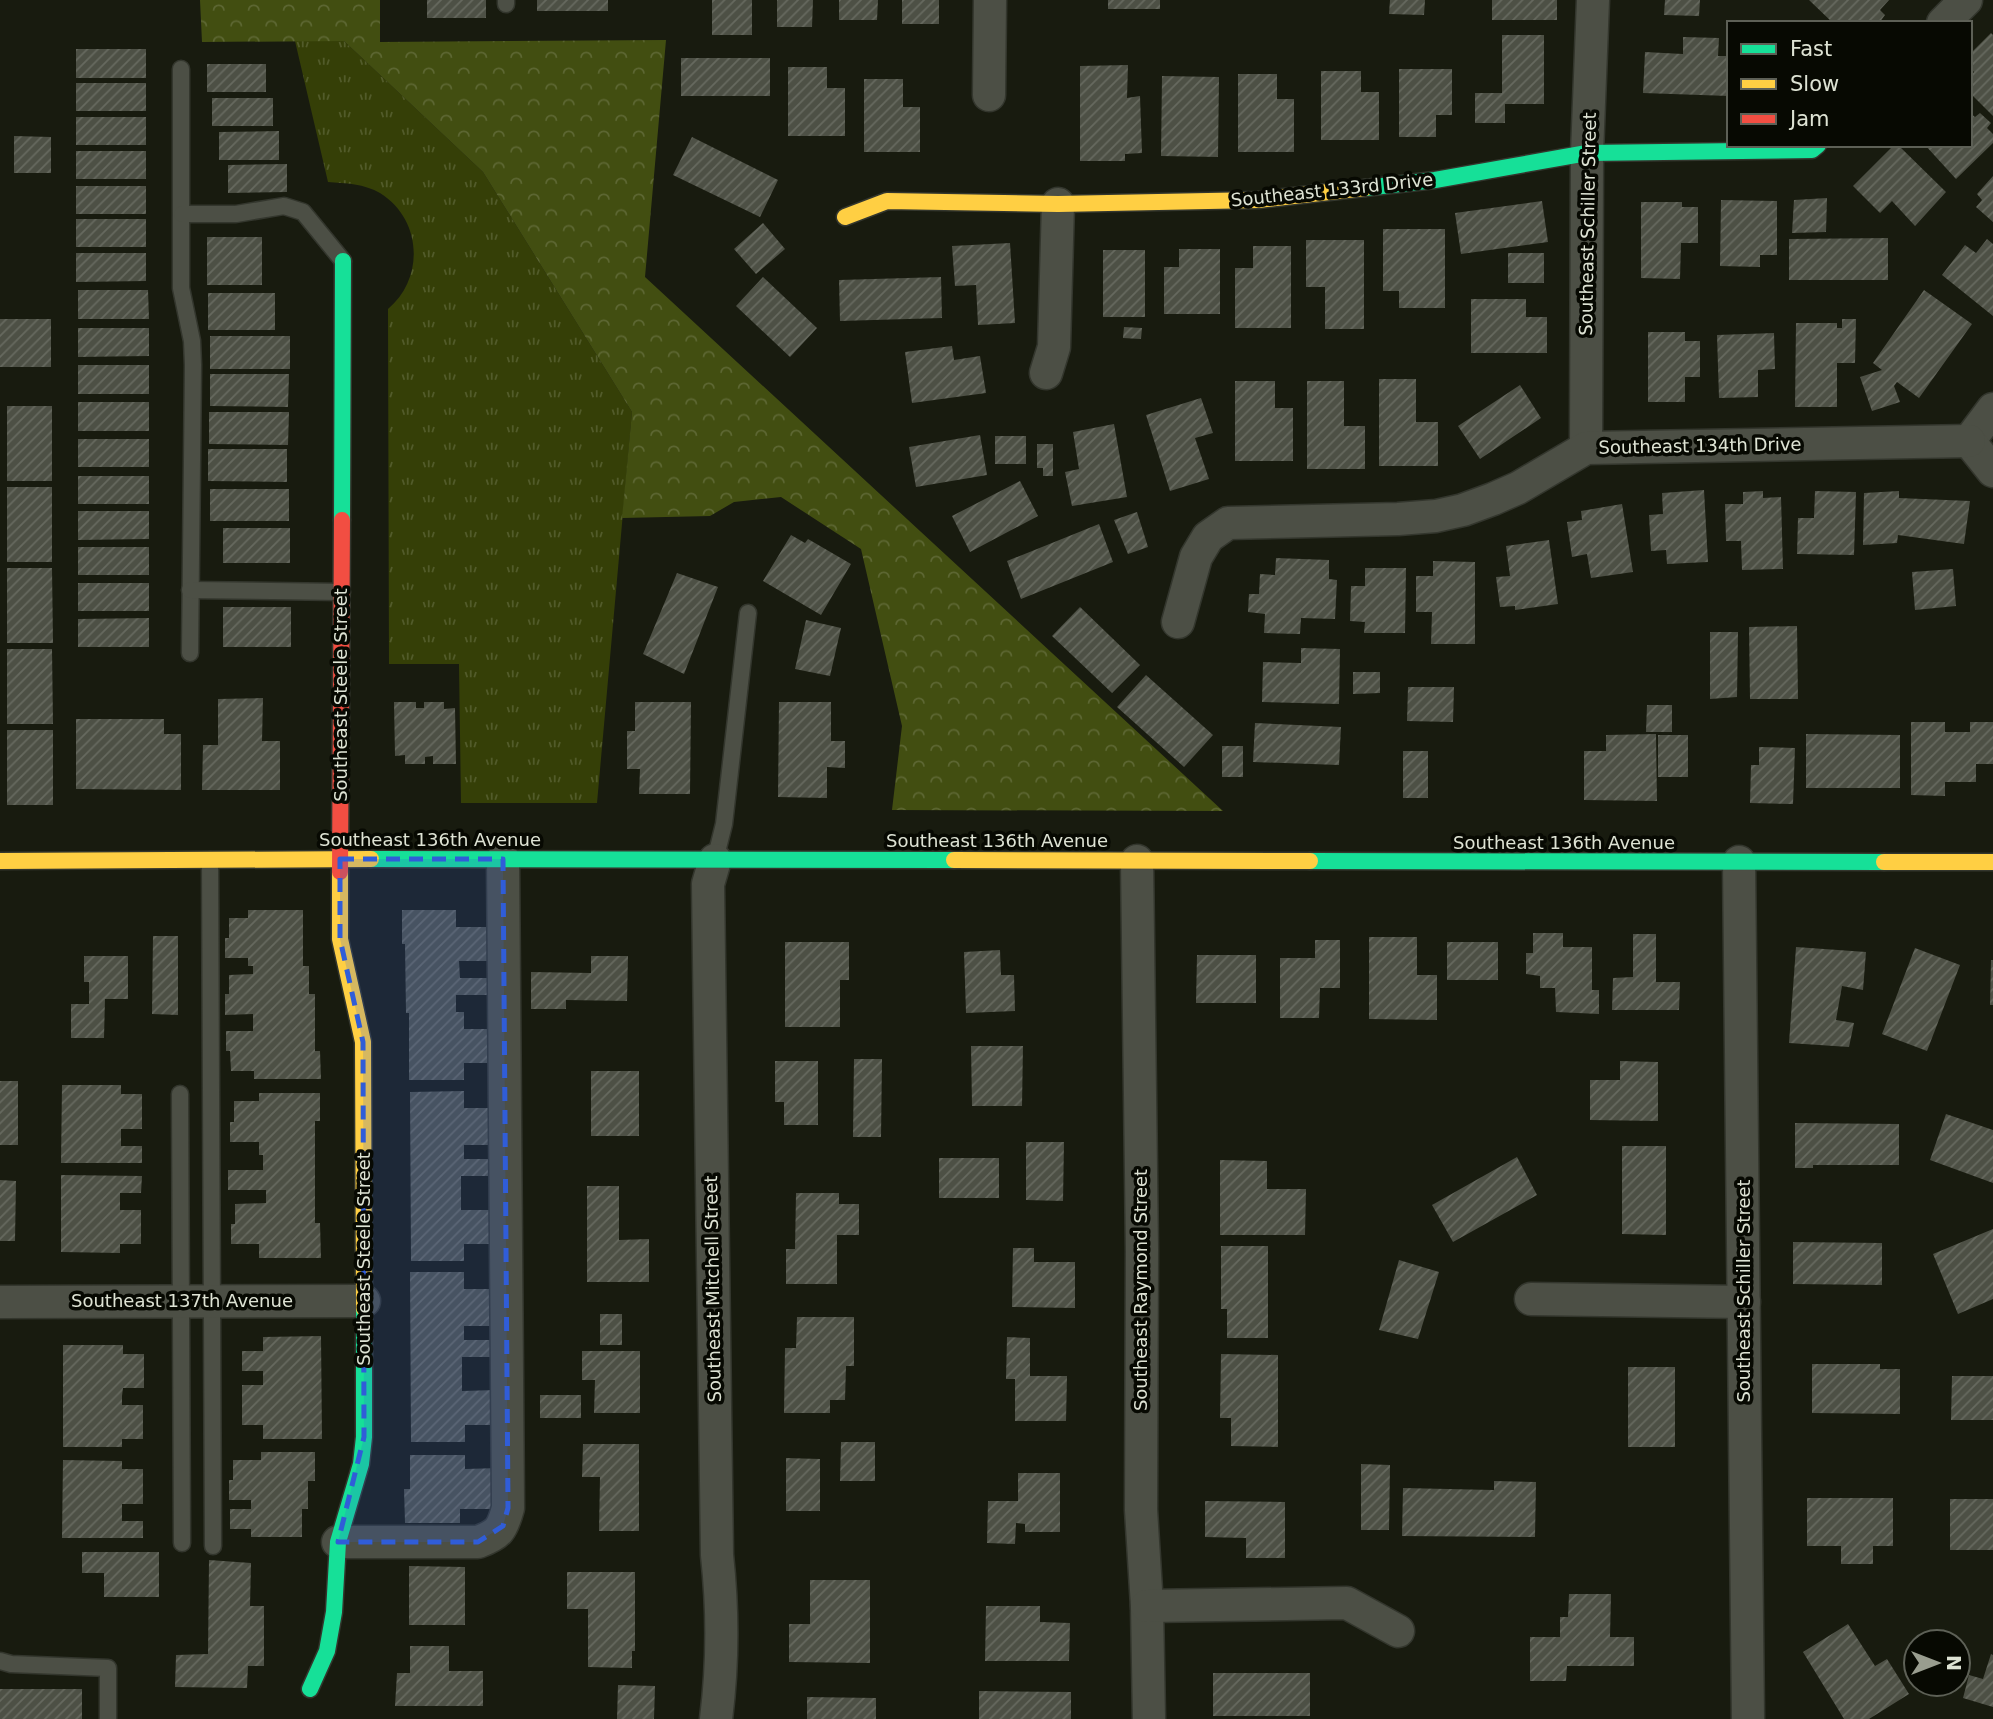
<svg xmlns="http://www.w3.org/2000/svg" width="1993" height="1719" font-family="'DejaVu Sans',sans-serif">
	<style>
		.grass { fill: url(#grass-tufts) }
		.forest { fill: url(#forest-crowns) }
		.building { fill: url(#building-hatch) }
		.lines { fill: none; stroke-linecap: round; stroke-linejoin: round }
		.lane-casing { stroke: #33362d; stroke-width: 19 }
		.street-casing { stroke: #33362d; stroke-width: 35 }
		.fast-casing { stroke: #33362d; stroke-width: 19 }
		.slow-casing { stroke: #33362d; stroke-width: 19 }
		.jam-casing { stroke: #33362d; stroke-width: 19 }
		.lane { stroke: #4c4f45; stroke-width: 16 }
		.street { stroke: #4c4f45; stroke-width: 32 }
		.fast { stroke: #16e098; stroke-width: 16 }
		.slow { stroke: #ffcf43; stroke-width: 16 }
		.jam { stroke: #f24e42; stroke-width: 16 }
		.marked { fill: #305dd8; fill-opacity: 0.2; stroke: #305dd8; stroke-width: 5; stroke-dasharray: 14 9; stroke-linejoin: round }
		.labels { text-anchor: middle; stroke-width: 7; stroke-linejoin: round; paint-order: stroke }
		.street-label { font-size: 18px; fill: #dee3d4; stroke: #070902 }
	</style>
	<defs>
		<pattern id="grass-tufts" width="24" height="20" patternUnits="userSpaceOnUse" patternTransform="scale(1.75)"><rect width="24" height="20" fill="#353f07"/><path d="M3 7l-1-3M5 7V3M7 7l1-3M15 17l-1-3M17 17v-4M19 17l1-3" fill="none" stroke="#525b2a"/></pattern>
		<pattern id="forest-crowns" width="20" height="18" patternUnits="userSpaceOnUse" patternTransform="scale(1.75)"><rect width="20" height="18" fill="#424e11"/><path d="M2 6a3 3 0 1 1 6 0M12 15a3 3 0 1 1 6 0" fill="none" stroke="#5d6733"/></pattern>
		<pattern id="building-hatch" width="6" height="6" patternUnits="userSpaceOnUse" patternTransform="scale(1.75)"><rect width="6" height="6" fill="#4d5045"/><path d="M-1 1l2-2M0 6l6-6M5 7l2-2" fill="none" stroke="#66695f"/></pattern>
	</defs>
	<rect width="100%" height="100%" fill="#181b0f"/>
	<path class="grass" d="M295,41H344L483,172L632,412L597,803H461L459,664H389L388,309C425,278 422,219 380,193C365,184 345,183 328,182Z"/>
	<path class="forest" d="M200,0H380V42L666,40L645,277L1223,811L892,810L902,726L861,549L781,497L734,502L710,516L622,518L632,412L483,172L344,41L202,42Z"/>
	<g class="building">
		<rect x="427" y="0" width="59" height="18"/>
		<rect x="537" y="0" width="71" height="11"/>
		<rect x="712" y="0" width="40" height="35"/>
		<path d="M777,0H813L812,27H777Z"/>
		<path d="M839,0H878L877,20H839Z"/>
		<rect x="902" y="0" width="37" height="24"/>
		<rect x="1108" y="0" width="52" height="9"/>
		<path d="M1390,0H1425L1424,15L1389,14Z"/>
		<rect x="1492" y="0" width="65" height="20"/>
		<path d="M1665,0H1700L1699,16L1664,15Z"/>
		<path d="M1809,0H1889L1880,10L1885,15L1879,23H1833Z"/>
		<path d="M1991,33L1993,35V116L1970,93V76L1974,72L1970,68V54Z"/>
		<path d="M1502,35H1544V104H1505V123H1475V93H1502Z"/>
		<path d="M1683,37L1719,38L1718,56H1729V96L1643,93L1645,52L1683,54Z"/>
		<rect x="76" y="49" width="70" height="29"/>
		<rect x="681" y="58" width="89" height="38"/>
		<rect x="207" y="64" width="59" height="28"/>
		<path d="M1128,65L1127,98L1140,96L1142,153L1125,154V161H1080V66Z"/>
		<path d="M788,67H827V88H845V136H788Z"/>
		<path d="M1399,69H1452V115H1436V137H1399Z"/>
		<path d="M1321,71H1361V92H1379V140H1321Z"/>
		<path d="M1238,74H1277V99H1294V152H1238Z"/>
		<path d="M1162,76L1219,77L1218,157L1161,156Z"/>
		<path d="M864,79H903V107H920V152H864Z"/>
		<rect x="76" y="83" width="70" height="28"/>
		<rect x="212" y="98" width="61" height="28"/>
		<path d="M1970,113L1975,117L1980,113L1991,123L1987,128L1993,134V143L1956,179L1925,145H1970Z"/>
		<rect x="76" y="117" width="70" height="28"/>
		<path d="M279,131V160H219V132Z"/>
		<path d="M14,136L51,137V173H14Z"/>
		<path d="M692,137L778,180L760,217L673,175Z"/>
		<path d="M1894,145H1898L1946,192L1915,226L1892,201L1880,213L1853,186Z"/>
		<rect x="76" y="151" width="70" height="28"/>
		<path d="M287,164V192L228,193V165Z"/>
		<path d="M1993,176V222L1976,207L1982,200L1977,194Z"/>
		<rect x="76" y="186" width="70" height="28"/>
		<path d="M1827,198L1826,232L1792,233L1794,200Z"/>
		<path d="M1721,200L1777,201V255H1760V267L1720,266Z"/>
		<path d="M1542,201L1548,242L1461,254L1455,213Z"/>
		<path d="M1641,202H1682V207H1698V243H1681L1680,279L1641,278Z"/>
		<rect x="76" y="219" width="70" height="28"/>
		<path d="M763,223L785,249L756,274L734,249Z"/>
		<path d="M1383,229H1445V308H1399V291H1383Z"/>
		<rect x="207" y="237" width="55" height="48"/>
		<path d="M1888,238V280H1789V239Z"/>
		<path d="M1987,239L1993,244V316L1942,275L1965,245L1976,253Z"/>
		<path d="M1306,240H1364V329H1325V287H1306Z"/>
		<path d="M1010,243L1015,323L978,325L976,285L955,286L952,246Z"/>
		<path d="M1253,246H1291V328H1235V268H1253Z"/>
		<path d="M1179,249H1220V314H1164V267H1179Z"/>
		<rect x="1103" y="250" width="42" height="67"/>
		<path d="M76,253H146V281L76,282Z"/>
		<rect x="1508" y="253" width="36" height="30"/>
		<path d="M763,277L817,328L790,357L736,306Z"/>
		<path d="M941,277L942,318L840,321L839,280Z"/>
		<path d="M78,290H148L149,319H78Z"/>
		<path d="M1924,290L1972,324L1919,398L1897,382L1894,386L1900,402L1872,411L1860,377L1882,370L1873,363Z"/>
		<rect x="208" y="293" width="67" height="37"/>
		<path d="M1471,299H1526V317H1547V353H1471Z"/>
		<rect x="0" y="319" width="51" height="48"/>
		<path d="M1842,319H1856L1855,363H1837V407H1795L1796,323H1837V328H1842Z"/>
		<path d="M1124,327L1142,328L1141,339L1123,338Z"/>
		<path d="M78,328H149V356L78,357Z"/>
		<path d="M1648,332H1685V341H1700V377H1685V402H1648Z"/>
		<path d="M1774,333L1775,369L1758,370V397L1719,398L1717,335Z"/>
		<rect x="210" y="336" width="80" height="33"/>
		<path d="M952,346L954,360L980,356L986,393L912,403L905,352Z"/>
		<rect x="78" y="365" width="71" height="29"/>
		<path d="M210,374H289L288,407L210,406Z"/>
		<path d="M1379,379H1416V422H1438V466H1379Z"/>
		<path d="M1235,381H1275V408H1293V461H1235Z"/>
		<path d="M1307,381H1344V426H1365V469H1307Z"/>
		<path d="M1520,385L1541,418L1480,459L1458,426Z"/>
		<path d="M1201,398L1213,433L1195,438L1209,479L1170,491L1146,415Z"/>
		<rect x="78" y="402" width="71" height="29"/>
		<rect x="7" y="406" width="45" height="75"/>
		<path d="M209,412H289L288,445L209,444Z"/>
		<path d="M1114,424L1127,497L1072,506L1065,472L1079,469L1073,432Z"/>
		<path d="M980,435L987,475L916,487L909,447Z"/>
		<rect x="995" y="436" width="31" height="28"/>
		<rect x="78" y="439" width="71" height="28"/>
		<path d="M1037,444H1053V476H1043V468H1037Z"/>
		<path d="M208,449H287V482L208,481Z"/>
		<rect x="78" y="476" width="71" height="28"/>
		<path d="M1020,481L1038,516L970,552L952,516Z"/>
		<rect x="7" y="487" width="45" height="75"/>
		<rect x="210" y="489" width="79" height="32"/>
		<path d="M1704,490L1708,562L1667,564L1666,550L1651,551L1649,515L1663,514L1662,493Z"/>
		<path d="M1763,491V498L1781,497L1783,569L1742,570L1741,541H1726L1725,504H1743V492Z"/>
		<path d="M1815,491L1856,492L1854,555L1797,554L1798,518H1814Z"/>
		<path d="M1899,491V498L1970,501L1964,544L1898,535L1897,543L1863,545L1864,493Z"/>
		<path d="M1622,504L1633,572L1591,578L1587,554L1572,557L1567,522L1582,520L1581,511Z"/>
		<path d="M78,511H149V539L78,540Z"/>
		<path d="M1137,512L1148,547L1128,554L1114,520Z"/>
		<path d="M1099,524L1113,562L1021,599L1007,561Z"/>
		<rect x="223" y="528" width="67" height="35"/>
		<path d="M791,535L805,543L808,539L851,564L821,615L763,581Z"/>
		<path d="M1549,540L1558,604L1515,610V606L1500,607L1496,577L1510,576L1506,546Z"/>
		<rect x="78" y="547" width="71" height="28"/>
		<path d="M1276,558L1329,560V579L1337,580L1335,619L1301,618L1300,634L1264,633L1265,614L1248,612L1249,594H1259L1260,574L1275,575Z"/>
		<path d="M1433,561L1475,562V644H1431L1432,612H1416V576H1433Z"/>
		<path d="M7,568H52L53,643H7Z"/>
		<path d="M1365,568H1406L1405,633H1364L1365,622L1350,621L1351,586H1365Z"/>
		<path d="M1953,569L1956,606L1915,610L1912,572Z"/>
		<path d="M677,573L718,587L684,674L643,654Z"/>
		<rect x="78" y="583" width="71" height="28"/>
		<rect x="223" y="607" width="68" height="40"/>
		<path d="M1080,607L1140,665L1112,693L1052,636Z"/>
		<path d="M149,618V647H78V619Z"/>
		<path d="M806,620L841,628L830,676L795,669Z"/>
		<path d="M1797,626L1798,699H1750L1749,627Z"/>
		<path d="M1710,632H1738L1737,697L1710,699Z"/>
		<path d="M1301,648L1340,649L1339,704L1262,702L1263,662L1301,663Z"/>
		<path d="M7,649H52L53,724H7Z"/>
		<path d="M1353,672H1380V693L1353,694Z"/>
		<path d="M1146,675L1213,735L1184,767L1117,707Z"/>
		<path d="M1408,687H1454L1453,722L1407,721Z"/>
		<path d="M263,698L262,741H280V790H202L203,745H218V699Z"/>
		<path d="M394,702H416V708H424V702H444V709L455,708L456,764H433V756L425,757V764H405V755L395,756Z"/>
		<path d="M635,702H691L690,794H639L640,769H627V731H635Z"/>
		<path d="M779,702H831V741H845V768L827,767V798L778,797Z"/>
		<path d="M1647,705H1672V732H1646Z"/>
		<path d="M76,719H164V734H181V790L76,789Z"/>
		<path d="M1911,722H1945V732H1970V722H1993V764H1976V782H1945V796L1911,795Z"/>
		<path d="M1255,723L1341,727L1339,765L1253,762Z"/>
		<rect x="7" y="730" width="46" height="75"/>
		<path d="M1656,734L1657,801L1584,800V751H1606V735Z"/>
		<path d="M1806,734L1900,735V788H1806Z"/>
		<rect x="1658" y="735" width="30" height="42"/>
		<rect x="1222" y="746" width="21" height="31"/>
		<path d="M1759,747L1795,748L1793,804L1750,803L1751,765H1759Z"/>
		<rect x="1403" y="751" width="25" height="47"/>
		<path d="M248,910H303V966H309V994H315V1051H320L321,1079H254V1071H231L230,1051H226V1031H253V1014L225,1015V994H229V975L253,974V966H248V958H225V938H229V918H248Z"/>
		<path d="M402,910H456V927H490L493,961H459L460,978H493L494,995H456V1012H464V1029H496L497,1063H464V1080H409V1013H406L405,944H402Z"/>
		<path d="M1533,933H1563V947H1592V990H1599V1014L1556,1012L1555,988H1540V976L1526,974V953H1533Z"/>
		<path d="M1633,934H1656V982H1680L1679,1010H1612L1613,978L1633,977Z"/>
		<path d="M153,936H178V1015L152,1014Z"/>
		<path d="M1369,937H1417V975H1437V1020L1369,1019Z"/>
		<path d="M1315,940H1340V988H1320L1319,1018H1280V958H1315Z"/>
		<path d="M785,942H849V980H840V1027H785Z"/>
		<rect x="1447" y="942" width="51" height="38"/>
		<path d="M1796,947L1866,952L1863,990L1842,986L1836,1020L1854,1023L1849,1047L1789,1043Z"/>
		<path d="M1915,948L1960,965L1927,1051L1882,1034Z"/>
		<path d="M1000,950L1001,975H1014L1015,1011L966,1013L964,952Z"/>
		<path d="M1197,955H1256V1003H1196Z"/>
		<path d="M84,956H128V999H105L104,1038H71V1004H89V982H84Z"/>
		<path d="M591,956H628L627,1001L566,1000V1009H531V972L591,973Z"/>
		<path d="M1991,960H1993V1005H1990Z"/>
		<path d="M971,1046H1023L1022,1106H972Z"/>
		<path d="M854,1059H882L881,1137H853Z"/>
		<path d="M775,1061H818V1125H784V1102H775Z"/>
		<path d="M1620,1061L1658,1062V1121L1590,1120V1080H1620Z"/>
		<rect x="591" y="1071" width="48" height="65"/>
		<rect x="0" y="1081" width="18" height="64"/>
		<path d="M62,1085H121V1094H142V1129H121V1146H142V1163H61Z"/>
		<path d="M464,1091V1108H498L495,1145H464V1159H495V1176H461V1210H495L498,1244H464V1261H411L410,1092Z"/>
		<path d="M259,1093H320V1121H315V1223H320L321,1258H259V1244H231V1224H235V1204L266,1203V1190H228V1170H263V1155H259V1142H230V1122H234V1101H259Z"/>
		<path d="M1946,1114L1993,1130V1183L1930,1160Z"/>
		<path d="M1795,1123L1899,1124V1165H1813V1168H1795Z"/>
		<path d="M1026,1142H1064L1063,1201L1026,1200Z"/>
		<path d="M1622,1146H1666V1235L1622,1234Z"/>
		<path d="M1517,1157L1537,1195L1453,1242L1432,1205Z"/>
		<rect x="939" y="1158" width="60" height="40"/>
		<path d="M1220,1160L1267,1161V1189H1306L1305,1235H1220Z"/>
		<path d="M61,1175L142,1176L141,1193H120V1210H141V1244H120V1253L61,1252Z"/>
		<path d="M0,1180L16,1181L15,1241H0Z"/>
		<path d="M587,1186H619V1240L649,1239V1282H587Z"/>
		<path d="M796,1193H839V1204H859V1235H837V1284H786V1249H795Z"/>
		<path d="M1993,1229V1299L1958,1314L1933,1254Z"/>
		<path d="M1793,1242L1882,1243V1285L1793,1284Z"/>
		<path d="M1221,1246H1268V1338H1227V1309H1221Z"/>
		<path d="M1013,1248H1034V1262H1075V1308L1012,1307Z"/>
		<path d="M1399,1260L1439,1272L1418,1339L1379,1330Z"/>
		<path d="M410,1272H464V1289H498L495,1326H464V1340H495L496,1357H462V1391L496,1390L499,1425H465V1442H411Z"/>
		<rect x="600" y="1314" width="22" height="31"/>
		<path d="M797,1317H854V1366H846L845,1400H830V1413H784L785,1348H796Z"/>
		<path d="M321,1336L322,1439H263V1425H242V1385H263V1371H242V1351H263V1337Z"/>
		<path d="M1007,1337L1030,1338V1376H1067L1066,1421H1015V1379H1006Z"/>
		<path d="M63,1345H123V1354H144V1388H123L122,1396V1405H143V1439H122V1447H63Z"/>
		<path d="M582,1351H640V1413H594L595,1380H582Z"/>
		<path d="M1221,1354L1278,1355V1447L1231,1446V1418H1220Z"/>
		<path d="M1812,1364H1880V1369H1900V1414L1812,1413Z"/>
		<rect x="1628" y="1367" width="47" height="80"/>
		<path d="M1952,1376H1993V1420H1951Z"/>
		<rect x="540" y="1395" width="41" height="23"/>
		<path d="M841,1442H875V1481H840Z"/>
		<path d="M583,1444H639V1531H599L600,1477H582Z"/>
		<path d="M261,1452H315V1481H308V1509H302V1537H251V1529H230V1509H251V1500H229V1480H233V1460H261Z"/>
		<path d="M410,1455H465V1469L499,1468L493,1509H460V1523H405L404,1489H410Z"/>
		<path d="M786,1458L820,1459V1511H786Z"/>
		<path d="M63,1460L122,1461V1469H143V1504H122V1521H143V1538H62Z"/>
		<path d="M1361,1464L1390,1465L1389,1530H1361Z"/>
		<path d="M1018,1473H1060V1532H1025V1524L1016,1523L1015,1544L987,1543L988,1501H1018Z"/>
		<path d="M1494,1481L1536,1482L1535,1537L1402,1536L1403,1488L1494,1490Z"/>
		<path d="M1807,1498H1893V1546H1873V1564H1841V1546H1807Z"/>
		<rect x="1950" y="1499" width="43" height="51"/>
		<path d="M1205,1501L1285,1502V1558H1246V1538L1205,1537Z"/>
		<path d="M82,1552H159V1597H104V1573H82Z"/>
		<path d="M209,1560L251,1563L250,1606H264V1666H248L247,1688L175,1687L176,1655L208,1654Z"/>
		<path d="M409,1566L465,1567V1625H409Z"/>
		<path d="M567,1572H635V1651H632V1668L588,1667V1609H567Z"/>
		<path d="M810,1580H870V1663L789,1662V1624H810Z"/>
		<path d="M1569,1594H1611L1610,1637H1634V1666H1567L1566,1681H1530V1637H1560V1617H1568Z"/>
		<path d="M986,1606H1040V1622L1070,1623L1069,1661H985Z"/>
		<path d="M1848,1624L1875,1666L1887,1659L1909,1694L1869,1719H1844L1803,1652Z"/>
		<path d="M410,1646H449V1671H483V1706H395L397,1673H410Z"/>
		<path d="M1991,1654L1993,1655V1707L1963,1698L1969,1675L1983,1679Z"/>
		<rect x="1213" y="1673" width="97" height="43"/>
		<path d="M618,1685L655,1686L654,1719H617Z"/>
		<rect x="0" y="1689" width="82" height="30"/>
		<path d="M979,1691L1071,1692V1719H979Z"/>
		<path d="M807,1697L876,1698V1719H807Z"/>
	</g>
	<g class="lines">
		<defs>
			<g id="lane">
				<path d="M506,4V0"/>
				<path d="M181,69V288L192,341L193,365L190,653"/>
				<path d="M182,214H236L284,206L303,212L343,261"/>
				<path d="M190,590L342,592"/>
				<path d="M210,860L213,1546"/>
				<path d="M715,860L724,824L748,613"/>
				<path d="M180,1094L182,1543"/>
				<path d="M0,1661L11,1664L108,1668V1719"/>
			</g>
			<g id="street">
				<path d="M1943,23L1966,0"/>
				<path d="M989,95L990,0"/>
				<path d="M1046,373L1054,347L1058,204"/>
				<path d="M1969,441L1993,409"/>
				<path d="M1969,441L1993,471"/>
				<path d="M1586,448L1587,153L1593,0"/>
				<path d="M1178,622L1196,557L1208,537L1228,523L1398,519L1436,516L1463,510L1493,499L1518,488L1586,448L1969,441"/>
				<path d="M715,860L708,884L717,1555C723,1610 723,1664 716,1719"/>
				<path d="M1137,861L1142,1250L1141,1510L1147,1606L1149,1719"/>
				<path d="M1739,862L1748,1719"/>
				<path d="M1531,1299L1744,1302"/>
				<path d="M0,1302L364,1301"/>
				<path d="M338,1542H478C499,1534 502,1530 508,1508L503,859"/>
				<path d="M1147,1606L1347,1603L1398,1631"/>
			</g>
			<g id="fast">
				<path d="M1365,188L1435,180L1587,153L1812,150L1818,145"/>
				<path d="M342,520L343,261"/>
				<path d="M371,859L954,860"/>
				<path d="M1310,861L1884,862"/>
				<path d="M310,1689L327,1651L334,1612L338,1542L361,1464L364,1437V1309"/>
			</g>
			<g id="slow">
				<path d="M845,217L887,201L1058,204L1258,200L1365,188"/>
				<path d="M954,860L1310,861"/>
				<path d="M0,861L371,859"/>
				<path d="M1884,862H1993"/>
				<path d="M340,872V939L363,1042L364,1309"/>
			</g>
			<path id="jam" d="M340,872L342,520"/>
		</defs>
		<use href="#lane" class="lane-casing"/>
		<use href="#street" class="street-casing"/>
		<use href="#fast" class="fast-casing"/>
		<use href="#slow" class="slow-casing"/>
		<use href="#jam" class="jam-casing"/>
		<use href="#lane" class="lane"/>
		<use href="#street" class="street"/>
		<use href="#fast" class="fast"/>
		<use href="#slow" class="slow"/>
		<use href="#jam" class="jam"/>
	</g>
	<path class="marked" d="M340,859H503L508,1508L503,1526L478,1542H338L364,1437L363,1042L340,939Z"/>
	<g class="labels">
		<g class="street-label">
			<text transform="translate(1332 190) rotate(-6)" y="6">Southeast 133rd Drive</text>
			<text transform="translate(1588 224) rotate(-89)" y="6">Southeast Schiller Street</text>
			<text transform="translate(1700 446) rotate(-1)" y="6">Southeast 134th Drive</text>
			<text transform="translate(341 695) rotate(-90)" y="6">Southeast Steele Street</text>
			<text x="430" y="846">Southeast 136th Avenue</text>
			<text x="997" y="847">Southeast 136th Avenue</text>
			<text x="1564" y="849">Southeast 136th Avenue</text>
			<text transform="translate(364 1259) rotate(-90)" y="6">Southeast Steele Street</text>
			<text transform="translate(713 1289) rotate(-91)" y="6">Southeast Mitchell Street</text>
			<text transform="translate(1141 1290) rotate(-90)" y="6">Southeast Raymond Street</text>
			<text transform="translate(1744 1291) rotate(-90)" y="6">Southeast Schiller Street</text>
			<text x="182" y="1307">Southeast 137th Avenue</text>
		</g>
	</g>
	<rect x="1727" y="21" width="245" height="126" fill="#070902" stroke="#5d6056" stroke-width="2"/>
	<rect x="1741" y="44" width="35" height="10" fill="#16e098" stroke="#5d6056" stroke-width="2"/>
	<text x="1790" y="56" font-size="21" fill="#dee3d4">Fast</text>
	<rect x="1741" y="79" width="35" height="10" fill="#ffcf43" stroke="#5d6056" stroke-width="2"/>
	<text x="1790" y="91" font-size="21" fill="#dee3d4">Slow</text>
	<rect x="1741" y="114" width="35" height="10" fill="#f24e42" stroke="#5d6056" stroke-width="2"/>
	<text x="1790" y="126" font-size="21" fill="#dee3d4">Jam</text>
	<g transform="translate(1937 1663) rotate(90)"><circle r="33" fill="#070902" stroke="#5d6056" stroke-width="2"/>
	<path d="M0-5L12 26L0 18L-12 26Z" fill="#999d8f"/>
	<text y="-10" font-size="19" font-weight="bold" text-anchor="middle" fill="#dee3d4">N</text>
	</g>
</svg>
